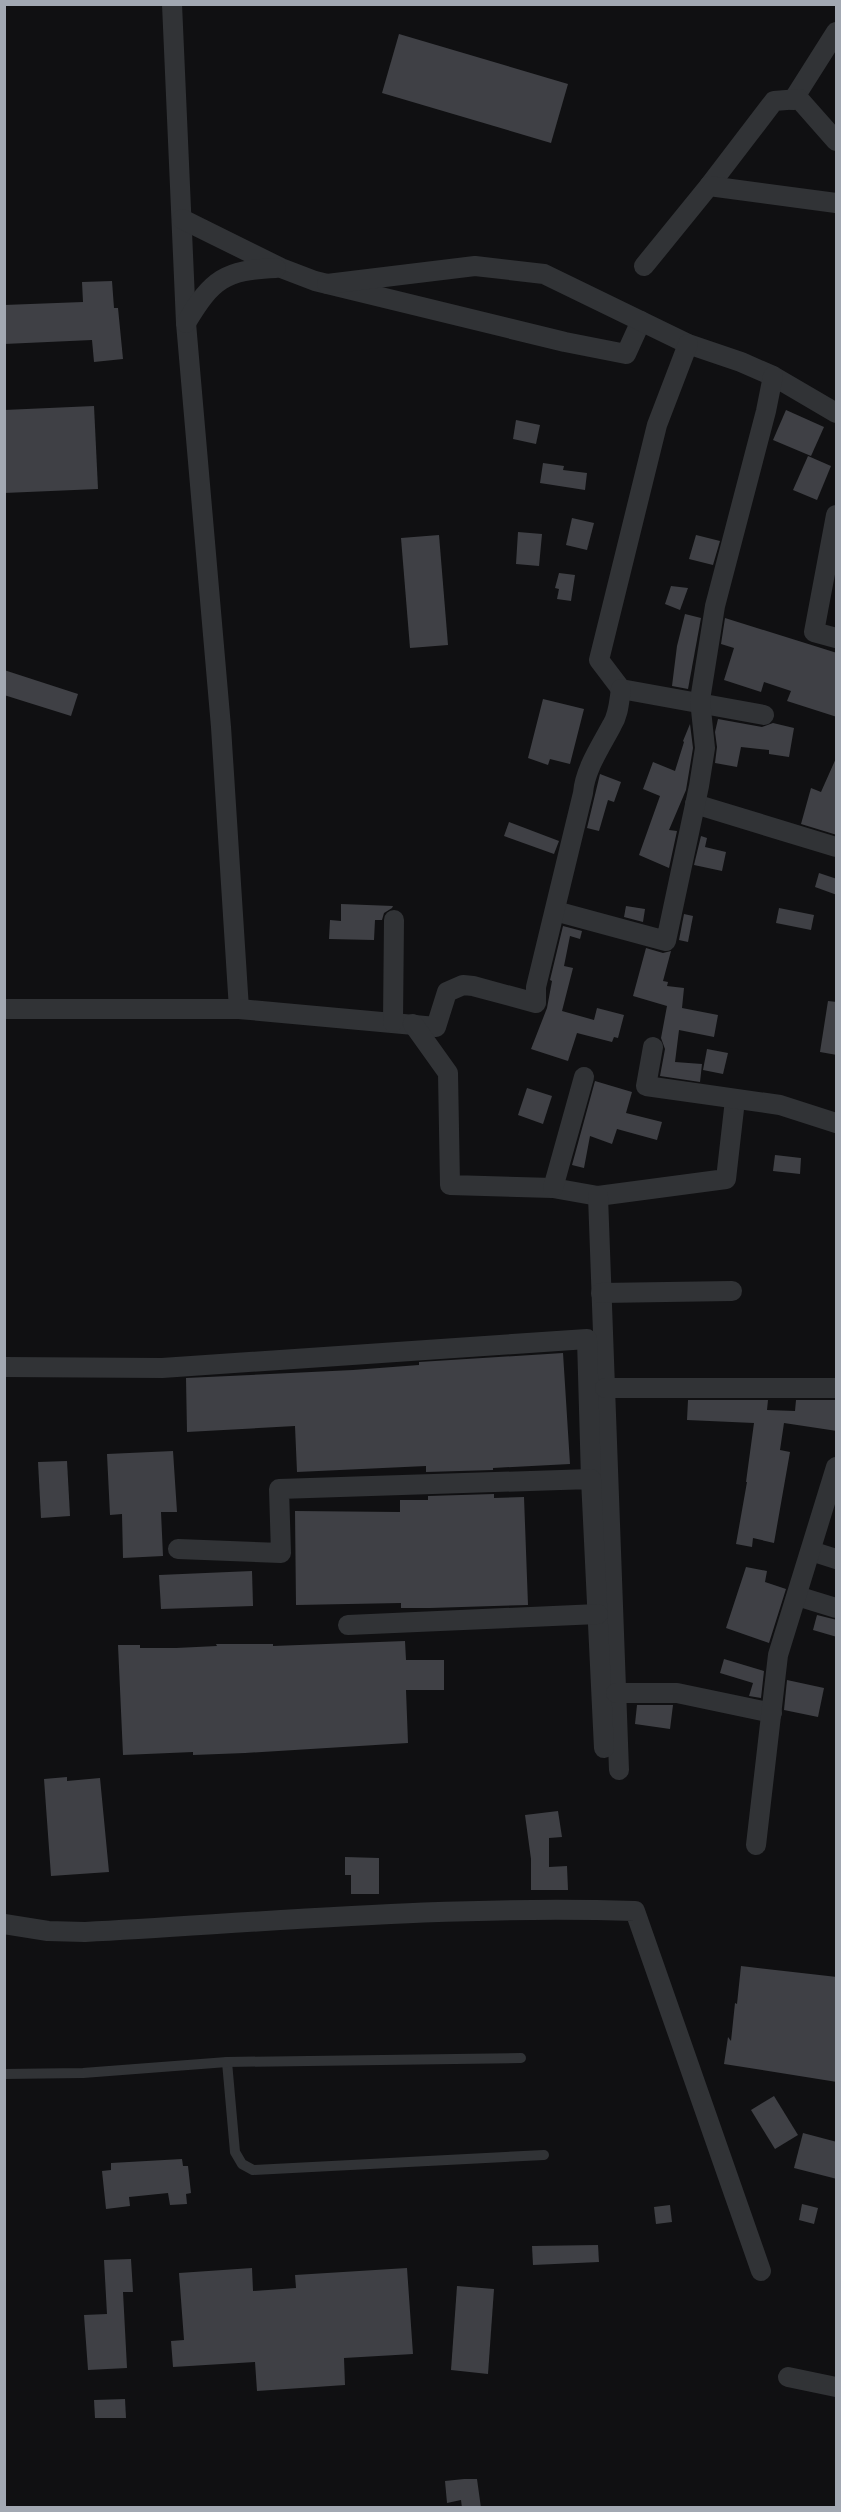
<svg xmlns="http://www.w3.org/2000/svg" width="841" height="2512" font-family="Lato,sans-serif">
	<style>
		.building { fill: #3f4045 }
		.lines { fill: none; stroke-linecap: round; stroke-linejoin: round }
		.lane { stroke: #313336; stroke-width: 10 }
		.street { stroke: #313336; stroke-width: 20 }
	</style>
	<rect width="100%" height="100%" fill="#101012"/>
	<g class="building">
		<path d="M399,34L568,84L551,143L382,93Z"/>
		<path d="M112,281L114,308H118L123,359L94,362L92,340L4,344V305L83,302L82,282Z"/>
		<path d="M94,406L98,489L4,493V410Z"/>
		<path d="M786,410L824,427L811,456L773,440Z"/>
		<path d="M516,420L540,425L536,444L513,439Z"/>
		<path d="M808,456L831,466L817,500L793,490Z"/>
		<path d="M543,463L564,466L563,470L587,473L585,490L540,483Z"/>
		<path d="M572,518L594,523L587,550L566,545Z"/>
		<path d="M518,532L542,534L539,566L516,564Z"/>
		<path d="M439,535L448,645L410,648L401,538Z"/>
		<path d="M696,535L720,541L713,565L689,559Z"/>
		<path d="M559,573L575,575L571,601L557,599L559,589L555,588Z"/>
		<path d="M671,586L688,588L680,610L665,604Z"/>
		<path d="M685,614L701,618L688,689L672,686L677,646Z"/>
		<path d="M725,618L837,653V717L787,701L791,691L764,682L761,692L724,680L734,648L721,644Z"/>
		<path d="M4,670L78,694L71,716L4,695Z"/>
		<path d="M543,699L584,709L570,764L550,759L548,765L528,758Z"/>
		<path d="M718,719L762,727L773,723L794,728L789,757L769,754V750L741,747L737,767L715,763L717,747L715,732Z"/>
		<path d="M690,724L693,748L686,790L669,830L677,831L669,868L639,855L660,796L643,789L653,762L675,771L684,742L683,741Z"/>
		<path d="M837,756V835L801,824L811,788L821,792Z"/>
		<path d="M600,774L621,782L614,802L608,800L599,831L587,828Z"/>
		<path d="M509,822L559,841L554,854L504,836Z"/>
		<path d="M701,836L707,838L705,847L726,852L722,871L694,865Z"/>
		<path d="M819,873L837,879V895L815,887Z"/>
		<path d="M341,904L393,906L392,908L384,913L382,920H375L374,940L329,939L330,920L341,921Z"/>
		<path d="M626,906L645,909L643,922L624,917Z"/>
		<path d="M779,908L814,915L811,930L776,923Z"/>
		<path d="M684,914L693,916L688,942L679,940Z"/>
		<path d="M563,926L582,931L580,939L570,936L564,966L573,968L562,1011L594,1020L597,1008L624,1015L618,1038L614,1037L612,1042L577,1033L568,1061L531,1049L547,1008L552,981L550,980Z"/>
		<path d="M646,948L663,953L671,951L663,981L668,982L667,986L684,988L682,1008L718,1015L714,1037L679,1030L675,1062L702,1064L700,1082L660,1076L665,1049L661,1038L667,1006L633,996Z"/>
		<path d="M828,1001L837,1002V1055L820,1052Z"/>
		<path d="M707,1049L728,1053L723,1074L703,1070Z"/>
		<path d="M595,1081L632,1092L626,1113L662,1122L657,1140L617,1129L612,1144L590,1136L584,1168L572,1165Z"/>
		<path d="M527,1088L552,1096L543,1124L518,1115Z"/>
		<path d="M775,1155L801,1158L800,1174L773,1171Z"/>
		<path d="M563,1353L570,1464L493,1468V1470L426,1472V1466L297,1472L295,1426L187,1432L186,1378L353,1370L419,1365V1362Z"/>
		<path d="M688,1400H768L767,1410L795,1411L796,1400H837V1431L784,1423L780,1450L790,1452L774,1543L753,1538L752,1547L736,1544L747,1482H746L754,1423L687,1420Z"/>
		<path d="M173,1451L177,1512H161L163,1556L123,1558L122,1514L110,1515L107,1454Z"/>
		<path d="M67,1461L70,1516L41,1518L38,1462Z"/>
		<path d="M494,1494V1498L524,1497L528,1605L430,1608H401V1603L296,1605L295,1511L400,1512V1500H428V1496Z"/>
		<path d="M746,1567L767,1571L765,1582L786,1589L769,1643L726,1628Z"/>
		<path d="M252,1571L253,1606L161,1609L159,1575Z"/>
		<path d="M817,1615L837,1620V1637L813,1630Z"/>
		<path d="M405,1641L406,1660H444V1690H406L408,1743L245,1753L193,1755V1752L123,1755L118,1645H140V1648H176L217,1646L216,1644H273V1646Z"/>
		<path d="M724,1659L764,1671L761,1698L749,1696L753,1683L720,1673Z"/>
		<path d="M787,1680L824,1688L818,1717L784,1710Z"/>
		<path d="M637,1705H673L670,1729L635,1724Z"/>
		<path d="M67,1777V1781L100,1778L109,1872L51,1876L44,1779Z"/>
		<path d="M558,1811L562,1837L549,1838V1867L567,1866L568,1890H531V1859L525,1815Z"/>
		<path d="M345,1857L379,1858V1894H351V1875H345Z"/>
		<path d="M741,1966L837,1977V2082L724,2064L728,2037L731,2041L735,2003L737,2004Z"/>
		<path d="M774,2096L798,2135L775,2149L751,2110Z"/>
		<path d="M803,2133L837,2142V2179L794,2168Z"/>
		<path d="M182,2159L183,2166H188L191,2193L186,2194L187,2204L170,2205L168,2193L129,2197L130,2206L106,2209L102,2171L111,2170V2163Z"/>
		<path d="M802,2204L818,2208L814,2224L799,2220Z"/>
		<path d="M670,2205L672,2222L656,2224L654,2207Z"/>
		<path d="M598,2245L599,2262L533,2265L532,2246Z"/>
		<path d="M131,2259L133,2292H123L127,2368L88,2370L84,2315L107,2314L104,2260Z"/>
		<path d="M252,2268L253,2291L296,2288L295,2275L407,2268L413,2354L344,2358L345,2385L257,2391L255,2362L173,2367L171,2341L184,2340L179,2273Z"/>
		<path d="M457,2286L494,2289L488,2374L451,2370Z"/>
		<path d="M125,2399L126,2418H95L94,2400Z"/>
		<path d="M464,2479H477L481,2508H462L461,2500L447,2503L445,2481Z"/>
	</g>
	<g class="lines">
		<g class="lane">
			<path d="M227,2062L235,2152L242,2164L253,2170L544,2155"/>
			<path d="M4,2074L83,2073L227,2062L521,2058"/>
		</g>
		<g class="street">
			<path d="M172,4L186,323L221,727L239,1009"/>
			<path d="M793,100L836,32"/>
			<path d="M709,186L774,101L799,99L836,141"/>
			<path d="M182,219L281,268L315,281L565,342L626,354L641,321"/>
			<path d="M644,266L709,186L836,203"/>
			<path d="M327,284L475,266L544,274L688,344L741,362L773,376L836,413"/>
			<path d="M186,323C212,279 225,270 276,268"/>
			<path d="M688,344L657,425L599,660L621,689L764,715"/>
			<path d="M836,515L814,632L836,638"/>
			<path d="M695,804L836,847"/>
			<path d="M555,911L666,941L699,786L705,748L700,700L715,606L766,411L773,376"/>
			<path d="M4,1009H239L436,1027L447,992L463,985L473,986L536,1003V987L583,793C585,769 601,746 612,725C619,714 619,701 621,689"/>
			<path d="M393,1022L394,920"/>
			<path d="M413,1024L448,1073L450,1185L553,1188L598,1196L726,1179L735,1100"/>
			<path d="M653,1047L646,1086L780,1105L836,1123"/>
			<path d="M553,1188L584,1077"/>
			<path d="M598,1196L619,1770"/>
			<path d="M601,1293L732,1291"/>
			<path d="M4,1367L162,1368L587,1339L591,1479"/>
			<path d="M605,1388H836"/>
			<path d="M178,1549L281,1553L279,1489L591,1479L604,1748"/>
			<path d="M811,1551L836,1559"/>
			<path d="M797,1596L836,1608"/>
			<path d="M348,1625L598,1614"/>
			<path d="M616,1693H677L772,1713"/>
			<path d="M756,1845L778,1655L836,1467"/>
			<path d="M4,1924L48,1931L85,1932C268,1922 451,1905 635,1911L761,2271"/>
			<path d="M788,2377L836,2387"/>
		</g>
	</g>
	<rect width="841" height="2512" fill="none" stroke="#a2a8b2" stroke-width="12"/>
</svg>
